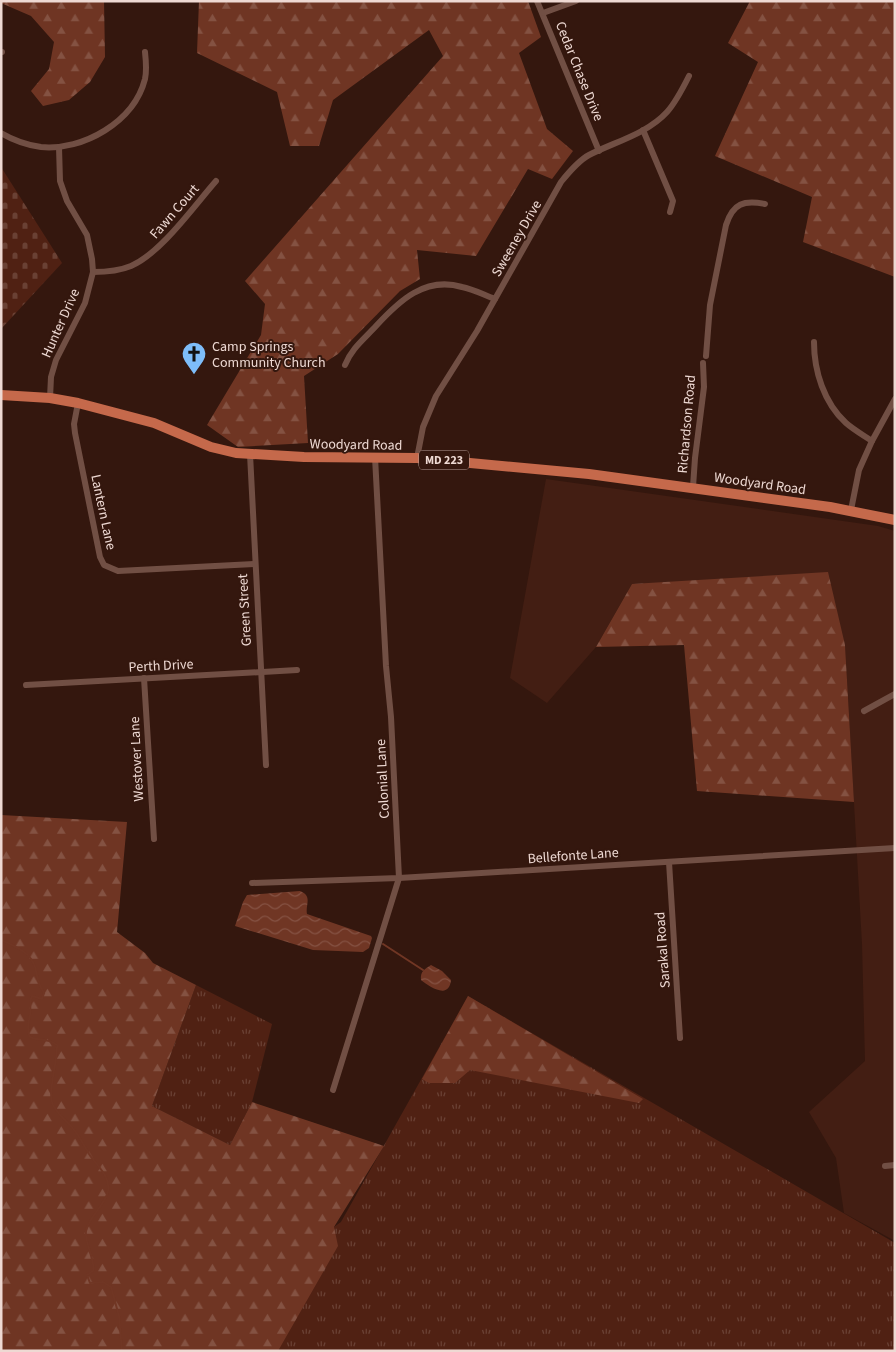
<svg xmlns="http://www.w3.org/2000/svg" width="896" height="1352" font-family="'Source Sans 3',sans-serif">
	<style>
		.built { fill: #431e13 }
		.grass { fill: url(#grass-tufts) }
		.forest { fill: url(#forest-firs) }
		.cemetery { fill: url(#cemetery-stones) }
		.water { fill: url(#water-waves) }
		.lines { fill: none; stroke-linecap: round; stroke-linejoin: round }
		.stream { stroke: #703624; stroke-width: 2 }
		.minor { stroke: #714f44; stroke-width: 6 }
		.primary { stroke: #c5694b; stroke-width: 10 }
		.labels { text-anchor: middle; stroke-width: 4; stroke-linejoin: round; paint-order: stroke }
		.shield { fill: #34170e; stroke: #b69f98; stroke-width: 1 }
		.shield-label { font-size: 12px; font-weight: bold; fill: #eed9d3 }
		.street-label { font-size: 14px; fill: #eed9d3; stroke: #34170e }
		.poi-label { font-size: 14px; fill: #eed9d3; stroke: #34170e; text-anchor: start }
	</style>
	<defs>
		<pattern id="grass-tufts" width="24" height="20" patternUnits="userSpaceOnUse" patternTransform="scale(1.25)"><rect width="24" height="20" fill="#502113"/><path d="M3 7l-1-3M5 7V3M7 7l1-3M15 17l-1-3M17 17v-4M19 17l1-3" fill="none" stroke="#6a4134"/></pattern>
		<pattern id="forest-firs" width="22" height="20" patternUnits="userSpaceOnUse" patternTransform="scale(1.25)"><rect width="22" height="20" fill="#6f3523"/><path d="M5 1l3.5 6h-7zM16 11l3.5 6h-7z" fill="#845242"/></pattern>
		<pattern id="cemetery-stones" width="16" height="16" patternUnits="userSpaceOnUse" patternTransform="scale(1.25)"><rect width="16" height="16" fill="#502113"/><path d="M2 7V4a2 2 0 0 1 4 0v3zM10 15v-3a2 2 0 0 1 4 0v3z" fill="#6a4134"/></pattern>
		<pattern id="water-waves" width="16" height="10" patternUnits="userSpaceOnUse" patternTransform="scale(1.25)"><rect width="16" height="10" fill="#703624"/><path d="M0 5q4-4 8 0t8 0" fill="none" stroke="#855243"/></pattern>
	</defs>
	<rect width="100%" height="100%" fill="#34170e"/>
	<path class="built" d="M546,479L878,526L895,531V1241L844,1213L836,1158L809,1112L865,1061L862,944L845,645L632,584L596,647L547,703L510,678Z"/>
	<g class="grass">
		<path d="M196,985L272,1024L252,1102L230,1145L152,1106Z"/>
		<path d="M468,996L895,1243V1351H266L334,1227L341,1222Z"/>
	</g>
	<g class="forest">
		<path d="M1,1H104L105,57L90,82L69,100L43,106L31,91L49,69L54,42L31,16L1,3Z"/>
		<path d="M199,1H528L541,37L519,53L547,129L573,151L552,179L528,169L476,256L417,250L420,279L400,291L338,354L304,376L308,443L238,447L207,425L261,335L265,304L245,281L443,56L429,30L333,100L319,146H290L277,92L197,53Z"/>
		<path d="M750,1H895V277L803,242L812,197L715,156L758,62L728,43Z"/>
		<path d="M828,572L845,645L854,802L697,791L684,645L596,647L632,584Z"/>
		<path d="M1,815L127,822L117,932L145,953L153,963L196,985L152,1106L230,1145L252,1102L384,1146L334,1227L338,1246L278,1351H1Z"/>
		<path d="M468,996L643,1099L639,1103L470,1070L455,1083H429L422,1079Z"/>
	</g>
	<path class="cemetery" d="M1,167L62,263L1,329Z"/>
	<g class="water">
		<path d="M300,891C313,896 305,905 307,914L371,936L372,938L369,948L363,952L313,950L235,926L243,902L247,895Z"/>
		<path d="M431,965L442,971L451,980C449,1000 430,987 421,980C420,971 425,969 431,965Z"/>
	</g>
	<g class="lines">
		<g class="stream">
			<path d="M1,940C14,946 31,952 35,967C38,978 37,982 44,993L42,999L32,996C29,1002 31,1008 30,1015C22,1051 39,1032 57,1045C58,1060 47,1093 53,1105C58,1115 69,1123 75,1131C81,1139 85,1147 89,1154C96,1165 111,1176 108,1191C105,1206 89,1216 86,1231C84,1242 96,1262 93,1271L87,1275L90,1283L103,1282L111,1287L119,1316L122,1351"/>
			<path d="M383,944L423,970"/>
		</g>
		<g class="minor">
			<path d="M537,1L599,151"/>
			<path d="M543,13L576,1"/>
			<path d="M1,52H2"/>
			<path d="M643,130L673,201L670,212"/>
			<path d="M1,133C13,140 27,145 41,147C83,151 134,122 145,79C147,70 146,61 145,52"/>
			<path d="M93,272C106,272 119,271 131,266C161,253 194,206 216,181"/>
			<path d="M814,342C814,371 824,403 846,423C854,430 863,435 872,441"/>
			<path d="M706,356L710,305L726,225C733,203 744,200 765,204"/>
			<path d="M345,365C351,349 364,339 376,326C399,301 425,276 462,287C473,289 484,295 495,299"/>
			<path d="M50,398L51,377L56,360L85,303L93,272L92,259L87,235L67,201L60,181L59,147"/>
			<path d="M78,403L74,424L75,433L100,557L104,565L118,571L254,564"/>
			<path d="M250,454L266,765"/>
			<path d="M417,458L423,427L436,396L477,331L561,182C569,172 578,161 589,155C614,142 647,134 667,112C676,102 683,88 689,76"/>
			<path d="M693,487L695,458L704,387L703,363"/>
			<path d="M851,510L859,470L872,441L895,399"/>
			<path d="M144,678L154,839"/>
			<path d="M26,685L297,670"/>
			<path d="M864,711L895,694"/>
			<path d="M669,862L680,1038"/>
			<path d="M252,883L399,878L895,848"/>
			<path d="M333,1090L399,878L391,717L386,666L375,457"/>
			<path d="M885,1166L895,1165"/>
		</g>
		<path class="primary" d="M1,395L50,398L78,403L154,423L211,447L236,453L304,457L417,458L589,474L830,507L895,520"/>
	</g>
	<defs>
		<symbol id="church-pin" viewBox="-11 -11 22 30"><path d="M0 17L-7.5 6A9.5 9.5 0 1 1 7.5 6Z" fill="#7ebdf9" stroke="#34170e"/><path d="M-1.2-6h2.4v3.5h3.3v2.4h-3.3V6h-2.4V-.1h-3.3v-2.4h3.3Z" fill="#111"/></symbol>
	</defs>
	<g fill-rule="evenodd">
		<use href="#church-pin" x="180" y="340" width="28" height="38"/>
	</g>
	<g class="labels">
		<rect class="shield" x="419" y="450.5" width="50" height="19" rx="4"/>
		<g class="shield-label">
			<text x="444" y="464">MD 223</text>
		</g>
		<g class="street-label">
			<text transform="translate(580 71) rotate(68)" y="5">Cedar Chase Drive</text>
			<text transform="translate(174 211) rotate(-49)" y="5">Fawn Court</text>
			<text transform="translate(516 238) rotate(-60)" y="5">Sweeney Drive</text>
			<text transform="translate(60 323) rotate(-66)" y="5">Hunter Drive</text>
			<text transform="translate(686 424) rotate(-85)" y="5">Richardson Road</text>
			<text transform="translate(356 444) rotate(1)" y="5">Woodyard Road</text>
			<text transform="translate(760 483) rotate(8)" y="5">Woodyard Road</text>
			<text transform="translate(104 512) rotate(78)" y="5">Lantern Lane</text>
			<text transform="translate(244 610) rotate(-93)" y="5">Green Street</text>
			<text transform="translate(161 665) rotate(-3)" y="5">Perth Drive</text>
			<text transform="translate(136 759) rotate(-93)" y="5">Westover Lane</text>
			<text transform="translate(382 779) rotate(-93)" y="5">Colonial Lane</text>
			<text transform="translate(573 855) rotate(-4)" y="5">Bellefonte Lane</text>
			<text transform="translate(662 950) rotate(-94)" y="5">Sarakal Road</text>
		</g>
		<g class="poi-label">
			<text x="212" y="351">Camp Springs<tspan x="212" dy="16">Community Church</tspan></text>
		</g>
	</g>
	<rect width="896" height="1352" fill="none" stroke="#eed9d3" stroke-width="5"/>
</svg>
